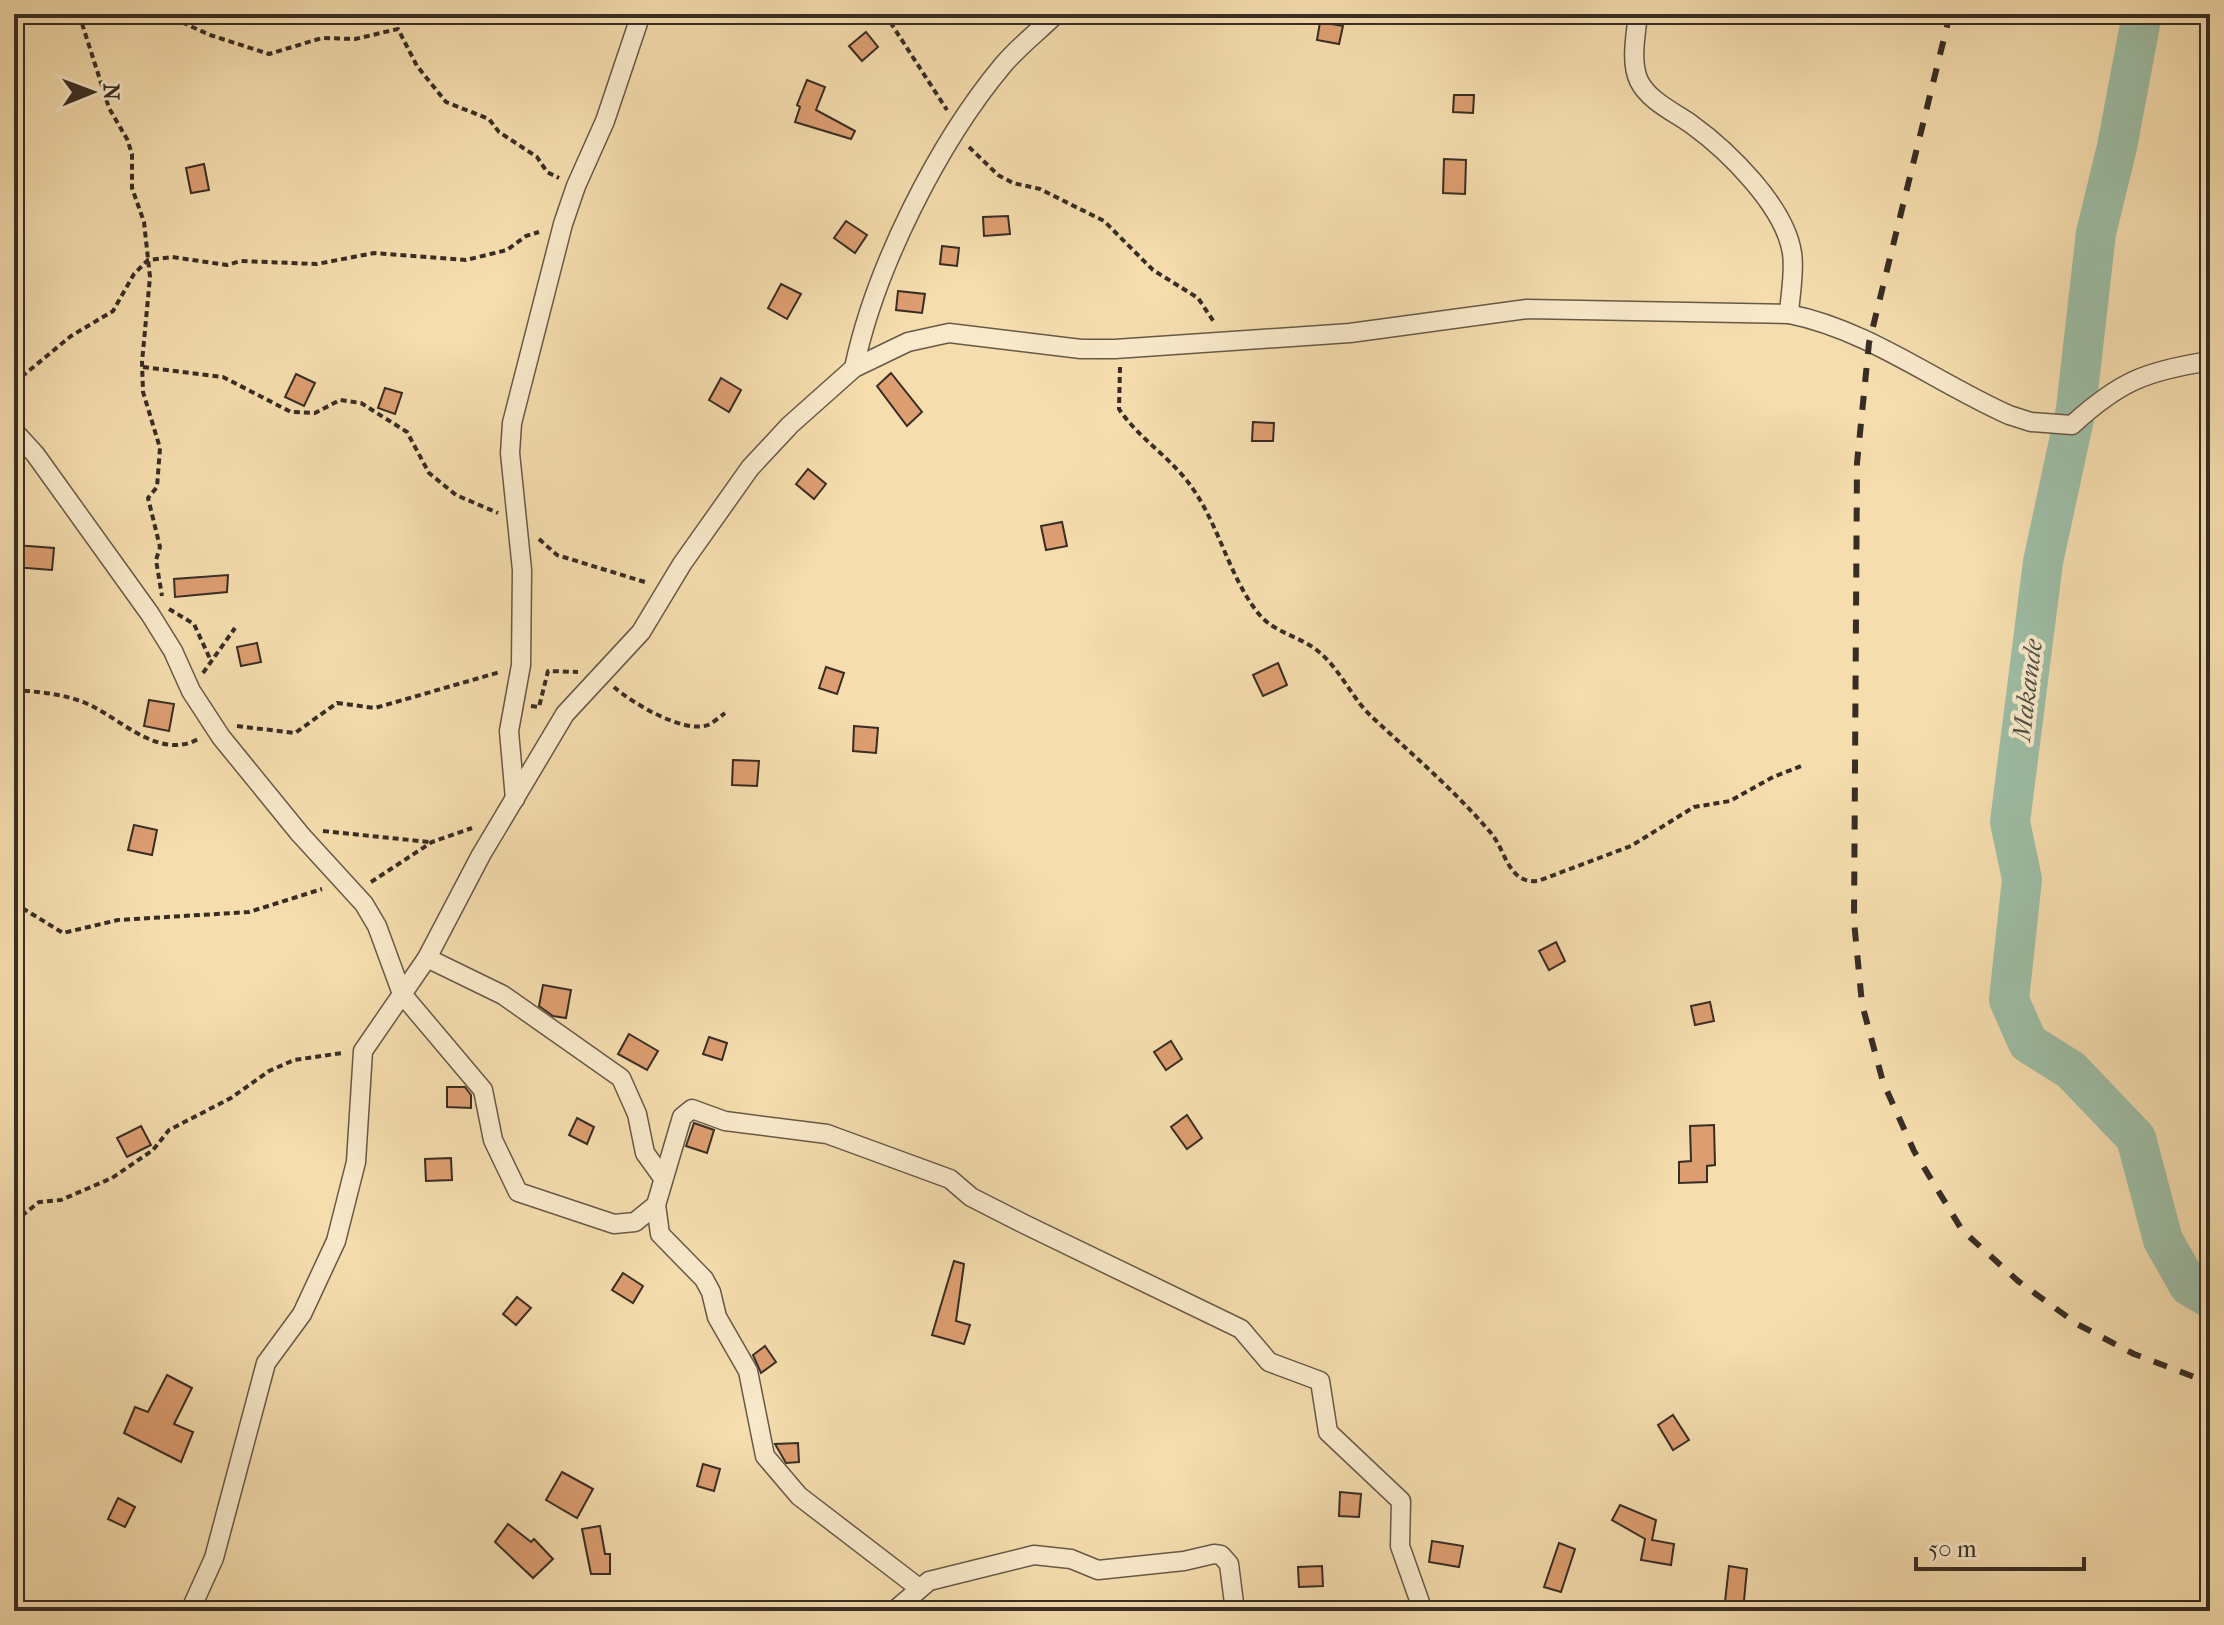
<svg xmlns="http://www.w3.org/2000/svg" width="2224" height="1625" font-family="'IM FELL French Canon',serif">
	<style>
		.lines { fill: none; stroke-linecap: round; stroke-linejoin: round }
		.river { stroke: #9dbda5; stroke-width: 40 }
		.building { fill: #dd9e71; stroke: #382d25; stroke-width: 2 }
		.street-casing { stroke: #675947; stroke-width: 21 }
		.path { stroke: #382d25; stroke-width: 4; stroke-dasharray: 6 4; stroke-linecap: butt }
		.street { stroke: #f8e9ca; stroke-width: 18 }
		.rail { stroke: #382d25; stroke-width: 6; stroke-dasharray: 14 14; stroke-linecap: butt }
		.labels { text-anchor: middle; stroke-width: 8; stroke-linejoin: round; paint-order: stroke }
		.water-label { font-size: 26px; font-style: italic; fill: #515145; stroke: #f8e9ca }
	</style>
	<rect width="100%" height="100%" fill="#f5ddae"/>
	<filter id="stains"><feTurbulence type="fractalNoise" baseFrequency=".0025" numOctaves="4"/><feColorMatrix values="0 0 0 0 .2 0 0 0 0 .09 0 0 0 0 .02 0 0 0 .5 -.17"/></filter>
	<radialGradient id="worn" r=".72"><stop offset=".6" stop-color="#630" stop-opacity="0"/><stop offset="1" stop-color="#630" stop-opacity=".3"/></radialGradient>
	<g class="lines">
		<path class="river" d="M2142,14L2117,147L2096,233L2076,409L2043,562L2010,822L2022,879L2009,1000L2028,1043L2071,1070L2136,1138L2163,1240L2189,1286L2210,1298"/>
	</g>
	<g class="building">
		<path d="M1320,22L1343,26L1339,44L1317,40Z"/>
		<path d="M866,32L878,47L862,61L849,46Z"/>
		<path d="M807,80L825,87L816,110L855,131L851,139L795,122L800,107L797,105Z"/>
		<path d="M1454,95H1474L1473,113L1453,112Z"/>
		<path d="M1444,159L1466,160L1465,194L1443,193Z"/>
		<path d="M204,164L209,190L191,193L186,168Z"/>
		<path d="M1008,216L1010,234L984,236L983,217Z"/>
		<path d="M846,221L867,235L855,253L834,238Z"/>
		<path d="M942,246L959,248L957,266L940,264Z"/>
		<path d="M781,284L801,294L787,319L768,308Z"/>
		<path d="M898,291L925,294L922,313L896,310Z"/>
		<path d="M891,373L922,412L907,426L877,386Z"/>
		<path d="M296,374L315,383L304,406L285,397Z"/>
		<path d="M721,378L741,390L729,412L709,400Z"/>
		<path d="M385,388L402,393L395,414L378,408Z"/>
		<path d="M1253,422L1274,423L1273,441H1252Z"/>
		<path d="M808,469L826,484L814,499L796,484Z"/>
		<path d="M1062,522L1067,546L1046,550L1041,526Z"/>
		<path d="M15,545L54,548L52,570L14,567Z"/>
		<path d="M228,575L227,592L175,597L174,579Z"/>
		<path d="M257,643L261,662L241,666L237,647Z"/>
		<path d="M1278,663L1287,685L1263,696L1253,675Z"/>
		<path d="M826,667L844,673L837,694L819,688Z"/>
		<path d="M149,700L174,704L169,731L144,726Z"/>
		<path d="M854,726L878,728L876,753L853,751Z"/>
		<path d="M733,760L759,761L757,786L732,785Z"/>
		<path d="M134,825L157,830L152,855L128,850Z"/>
		<path d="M1556,942L1565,961L1549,970L1539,951Z"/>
		<path d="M543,985L571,990L566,1018L553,1016L539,1006Z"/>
		<path d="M1710,1002L1714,1021L1695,1025L1691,1006Z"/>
		<path d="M629,1034L658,1051L647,1070L618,1054Z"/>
		<path d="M709,1037L727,1043L722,1060L703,1054Z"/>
		<path d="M1171,1041L1182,1059L1166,1070L1154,1052Z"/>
		<path d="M447,1087H465L471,1095V1108L447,1107Z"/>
		<path d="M1187,1115L1202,1138L1187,1149L1171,1127Z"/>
		<path d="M577,1118L594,1127L587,1144L569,1135Z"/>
		<path d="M694,1123L714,1130L707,1153L686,1146Z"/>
		<path d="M1714,1125L1715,1165L1707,1166V1182L1679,1183V1162L1691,1161L1690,1126Z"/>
		<path d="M141,1126L151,1145L127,1157L117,1138Z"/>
		<path d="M451,1158L452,1180L426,1181L425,1159Z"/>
		<path d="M954,1261L964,1264L956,1321L970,1325L964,1344L932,1335Z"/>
		<path d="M623,1273L643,1286L633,1303L612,1290Z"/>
		<path d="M517,1297L531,1308L516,1325L503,1314Z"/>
		<path d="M765,1346L776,1362L761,1373L753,1355Z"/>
		<path d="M167,1375L192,1388L174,1424L193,1432L181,1462L124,1433L135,1407L148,1412Z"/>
		<path d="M1673,1415L1689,1440L1673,1450L1658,1425Z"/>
		<path d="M798,1443L799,1462L786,1463L775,1444Z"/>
		<path d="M703,1464L720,1469L714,1491L697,1486Z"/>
		<path d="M562,1472L593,1489L577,1518L546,1500Z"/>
		<path d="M1340,1492L1361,1494L1359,1517L1339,1516Z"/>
		<path d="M118,1498L135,1507L125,1527L108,1519Z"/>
		<path d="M1620,1505L1656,1520L1652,1540L1674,1544L1671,1565L1641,1560L1645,1539L1612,1520Z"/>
		<path d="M508,1524L531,1542L534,1539L553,1559L533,1578L495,1542Z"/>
		<path d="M600,1526L605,1554H610V1574H591L582,1529Z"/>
		<path d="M1432,1541L1463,1546L1459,1567L1429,1562Z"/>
		<path d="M1559,1543L1575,1549L1561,1592L1544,1587Z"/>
		<path d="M1322,1566L1323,1586L1299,1587L1298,1567Z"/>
		<path d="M1729,1566L1747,1569L1743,1611H1724Z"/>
	</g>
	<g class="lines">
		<defs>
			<g id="street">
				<path d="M1638,14C1636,34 1630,62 1639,81C1649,101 1674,112 1691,124C1727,150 1785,206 1792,253C1795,272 1790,295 1789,314"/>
				<path d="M854,368C875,268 938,143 1003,65C1019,46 1039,31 1056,14"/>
				<path d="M14,431L35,454L150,614L173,651L191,691L221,737L300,834L364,904L377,926L402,994L483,1090L493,1140L518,1192L614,1224L635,1222L656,1205L682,1117L692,1109L725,1121L827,1134L950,1179L971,1197L1022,1223L1241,1329L1269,1362L1320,1381L1328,1432L1401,1501L1400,1546L1423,1611"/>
				<path d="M515,799L509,731L521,665L522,570L510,453L512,423L563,224L576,186L605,121L641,14"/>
				<path d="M427,958L503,995L621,1078L637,1114L645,1153L663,1178"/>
				<path d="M656,1205L660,1234L704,1279L711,1292L717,1317L748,1371L765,1456L799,1496L919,1588"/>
				<path d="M190,1611L214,1558L266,1363L302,1314L336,1241L356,1162L363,1051L427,958L481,855L565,714L641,632L682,564L750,468L790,425L854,368L908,342L949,333L1081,349H1115L1350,333L1527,309L1789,314C1869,330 1935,382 2009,415L2031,422L2072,425C2120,381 2146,371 2210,361"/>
				<path d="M894,1611L929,1581L1034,1555L1071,1559L1098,1570L1184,1561L1214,1554L1221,1555L1229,1564L1235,1611"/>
			</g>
		</defs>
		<use href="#street" class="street-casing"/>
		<g class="path">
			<path d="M79,14L109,108L127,139L132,154V188L144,222L150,277L142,362L143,392L160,448L157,487L148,498L160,547L156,560L162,596"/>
			<path d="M164,14L210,35L269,54L322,38L355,39L398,29L417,66L446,102L489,119L499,132L537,157L547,172L559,178"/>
			<path d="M885,14L947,110"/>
			<path d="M969,147L998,175L1013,183L1040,189L1104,221L1153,270L1198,298L1214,322"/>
			<path d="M143,367L223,377L291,412L315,413L340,400L361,403L407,432L429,473L456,495L498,513"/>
			<path d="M1120,367L1119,409C1139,439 1173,459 1193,489C1220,528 1229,576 1258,613C1275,634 1299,635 1319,652C1341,670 1352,699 1373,718C1413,755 1455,791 1491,833C1506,851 1508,884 1538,881L1631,846L1694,807L1730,801L1773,777L1804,765"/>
			<path d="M14,383L71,336L113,311L134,274L148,260L172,257L227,265L241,261L317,264L374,253L466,260L507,250L526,236L539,232"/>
			<path d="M539,539L557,555L648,583"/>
			<path d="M169,609L194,624L211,661"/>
			<path d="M203,673L235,628"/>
			<path d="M614,687C632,703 684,734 708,725C714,722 720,717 725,713"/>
			<path d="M14,690C41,692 68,694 92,706C124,722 162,761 200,738"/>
			<path d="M531,706L539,707L548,671L578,672"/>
			<path d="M237,726L295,733L337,703L375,708L500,672"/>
			<path d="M323,831L429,842"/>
			<path d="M371,882L432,842L472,828"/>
			<path d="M14,903L63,933L118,920L249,912L322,889"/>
			<path d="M14,1222L39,1202L61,1200L112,1178L153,1150L169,1130L231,1098L269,1071L294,1060L342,1053"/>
		</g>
		<use href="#street" class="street"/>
		<path class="rail" d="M1950,14L1869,343L1857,463L1854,921L1862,1004L1883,1082L1914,1151L1962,1230L2018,1281L2077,1324L2134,1354L2210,1383"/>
	</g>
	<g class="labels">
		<g class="water-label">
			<text transform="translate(2027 690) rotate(-83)" y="9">Makande</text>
		</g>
	</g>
	<rect width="2224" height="1625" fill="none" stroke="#f5ddae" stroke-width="48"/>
	<rect x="16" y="16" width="2192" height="1593" fill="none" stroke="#382d25" stroke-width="4"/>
	<rect x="24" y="24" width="2176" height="1577" fill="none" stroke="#382d25" stroke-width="2"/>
	<g transform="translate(92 92) rotate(89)" stroke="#f8e9ca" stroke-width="6" paint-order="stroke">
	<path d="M0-6L14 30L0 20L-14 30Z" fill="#382d25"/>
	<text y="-12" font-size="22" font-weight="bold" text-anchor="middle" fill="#382d25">N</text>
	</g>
	<path d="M1916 1557v12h168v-12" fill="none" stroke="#382d25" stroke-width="4"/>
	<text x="1928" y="1557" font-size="24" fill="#382d25" stroke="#f8e9ca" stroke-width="6" paint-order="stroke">50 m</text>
	<rect width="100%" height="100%" filter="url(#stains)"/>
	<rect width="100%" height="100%" fill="url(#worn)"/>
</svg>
